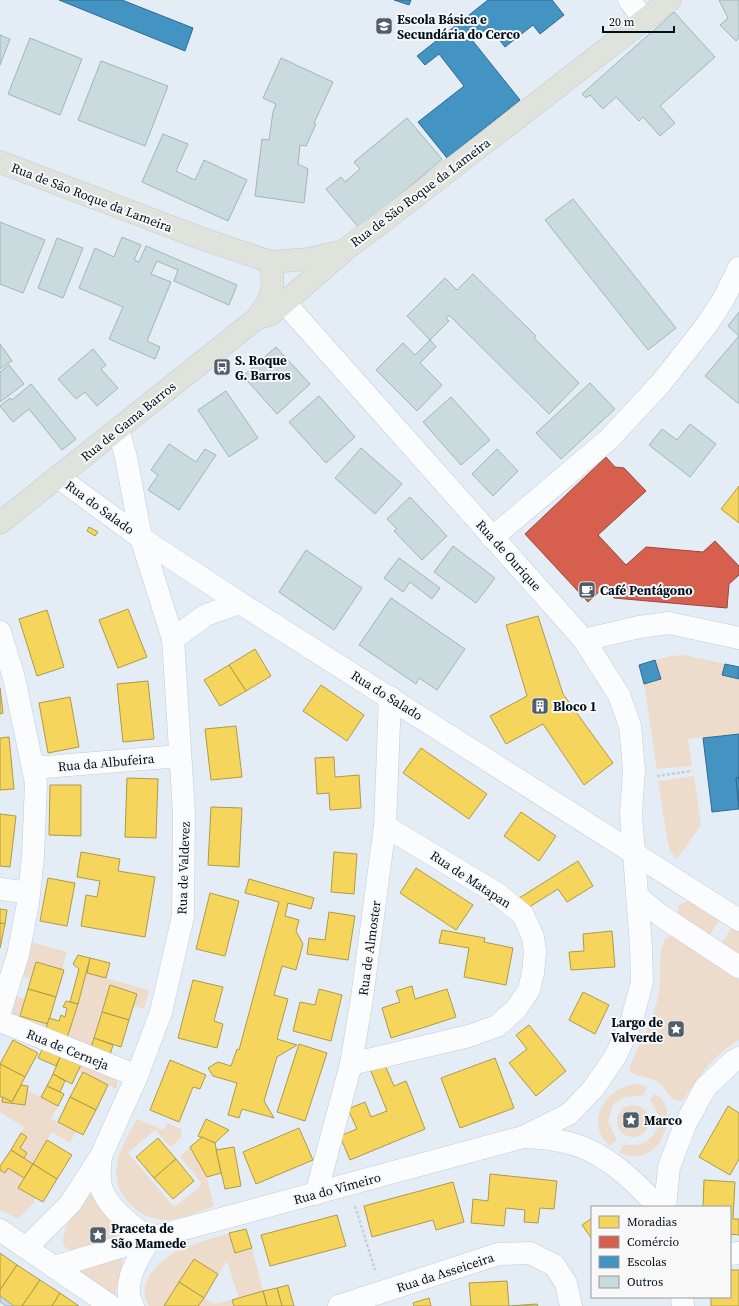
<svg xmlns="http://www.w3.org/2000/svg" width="739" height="1306" font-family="'Source Serif 4',serif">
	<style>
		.green { fill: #eddbcb }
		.homes { fill: #f6d55c; stroke: #ad9a49 }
		.shops { fill: #d6604d; stroke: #96483f }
		.schools { fill: #4393c3; stroke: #306c91 }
		.building { fill: #cadbdd; stroke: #a3b4b6 }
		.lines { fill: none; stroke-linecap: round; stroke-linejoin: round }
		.minor-casing { stroke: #c0ccd8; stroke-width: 23 }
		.major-casing { stroke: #c3c9ce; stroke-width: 23 }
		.path { stroke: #caced0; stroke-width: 2.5; stroke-dasharray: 3 2; stroke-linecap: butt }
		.minor { stroke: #fbfcfe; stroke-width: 22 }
		.major { stroke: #dfe3dc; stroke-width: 22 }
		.labels { text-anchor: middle; stroke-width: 4; stroke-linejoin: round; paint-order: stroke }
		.poi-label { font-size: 13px; font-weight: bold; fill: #02101d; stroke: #f8f8f8; text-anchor: start }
		.street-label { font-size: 13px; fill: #02101d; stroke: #f8f8f8 }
	</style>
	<rect width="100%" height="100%" fill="#e4edf5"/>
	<g class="green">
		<path d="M684,655L725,664L722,675L739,679V734L688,739L692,766L657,769L644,684L660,679L655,660L671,656Z"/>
		<path d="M694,776L701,825L677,859L671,852L668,843L658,781Z"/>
		<path d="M689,900L721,918L708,937L677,914L679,905Z"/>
		<path d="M733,926L739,930V958L720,945Z"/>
		<path d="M672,935L677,937L739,980V1040C714,1054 699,1077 683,1100C670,1105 669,1090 658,1082C650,1076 635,1078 629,1070C638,1044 652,1025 658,997C663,979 656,956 665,939Z"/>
		<path d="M31,942L67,952L62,970L31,979L21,976Z"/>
		<path d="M87,973L149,990L144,1009L134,1006L137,994L110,985L90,1050L66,1041Z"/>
		<path d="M15,996L25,999L40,1021L48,1024L45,1032L12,1015Z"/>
		<path d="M83,1060L117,1078V1089L78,1071Z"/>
		<path d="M637,1084L647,1087L644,1095L625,1097L613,1105L608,1122L617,1140L610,1146C583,1122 606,1087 637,1084Z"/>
		<path d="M27,1090L58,1106L51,1119L76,1131L70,1143L52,1132L33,1164L24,1158L27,1153L20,1148L27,1138L21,1133L24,1127L0,1112V1096L3,1097L2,1102L25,1105Z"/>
		<path d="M654,1094C681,1101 666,1172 620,1153V1150L624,1145C630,1144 635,1146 640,1144C651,1141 661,1129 659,1117C658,1111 653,1106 650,1100Z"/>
		<circle cx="633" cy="1121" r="16"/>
		<path d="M137,1119L164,1130L167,1123L181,1129V1137L171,1147L156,1131L152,1132L128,1153L174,1207L199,1188L201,1182L180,1157L190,1147L207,1177L214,1206C199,1211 183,1219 167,1220C154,1220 142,1215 133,1207C102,1177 120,1150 137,1119Z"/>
		<path d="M8,1168L24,1178L36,1198L31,1206L18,1219L0,1210V1170L5,1173Z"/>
		<path d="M92,1194L96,1196L120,1229C117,1242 83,1246 71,1250C47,1245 85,1195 92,1194Z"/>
		<path d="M229,1233L235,1253L252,1248L263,1291L239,1298L227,1261L218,1274L194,1259L165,1306H149C143,1296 143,1287 149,1277C166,1248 200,1243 229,1233Z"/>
		<path d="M122,1257L123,1261L115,1296L76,1272L82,1266Z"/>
		<path d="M204,1298L214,1304L232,1300L234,1306H198Z"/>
	</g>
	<g class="homes">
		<path d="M739,486V523L721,509Z"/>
		<path d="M89,527L98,532L95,536L87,531Z"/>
		<path d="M128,609L147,657L118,668L99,620Z"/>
		<path d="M47,610L64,667L37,676L19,619Z"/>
		<path d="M538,616L563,694L613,763L584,785L543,724L506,744L490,716L527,696L506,625Z"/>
		<path d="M255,649L271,676L246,691L229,665Z"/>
		<path d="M229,665L246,691L220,706L204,680Z"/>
		<path d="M148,681L154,739L123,742L117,684Z"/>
		<path d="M321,685L364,715L347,741L303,711Z"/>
		<path d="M0,688L3,713L0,714Z"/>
		<path d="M70,697L79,747L48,753L39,703Z"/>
		<path d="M236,726L242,777L211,780L205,729Z"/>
		<path d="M9,737L14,789L0,790V738Z"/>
		<path d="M421,748L487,794L469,819L403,773Z"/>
		<path d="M334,757L335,777L359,775L361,808L330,810L329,793L317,794L315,758Z"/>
		<path d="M127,778L158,779L156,838L125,837Z"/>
		<path d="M50,785H81V836L49,835Z"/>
		<path d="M211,807L242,808L239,867L208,865Z"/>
		<path d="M521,812L556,836L539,861L504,836Z"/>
		<path d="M0,814L16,816L10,867L0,866Z"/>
		<path d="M81,852L120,859L118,871L155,877L145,937L81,926L86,895L97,897L100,881L77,877Z"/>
		<path d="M334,852L357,854L354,894L331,892Z"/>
		<path d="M578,861L593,886L567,902L558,889L523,911L516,900Z"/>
		<path d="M416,868L473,905L456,930L400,893Z"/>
		<path d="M48,878L75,883L67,926L40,921Z"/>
		<path d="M249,879L314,898L311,909L288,903L285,916L299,920L296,931L303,944L296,970L282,966L274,995L288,999L277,1039L297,1045L277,1057L264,1101L274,1118L242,1109L239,1118L228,1115L237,1083L213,1076L208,1068L218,1062L231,1066L237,1049L239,1050L279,902L245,893Z"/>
		<path d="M210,893L239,901L225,956L196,949Z"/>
		<path d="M0,909L7,910L5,924L0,923Z"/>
		<path d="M329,912L355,916L348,960L307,954L309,938L325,940Z"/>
		<path d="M0,923L5,924L0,948Z"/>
		<path d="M442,930L485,938L484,942L513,948L506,985L464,977L469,948L439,943Z"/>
		<path d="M612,931L615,967L571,970L569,952L584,951L583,934Z"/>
		<path d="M78,955L90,958L78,1004L70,1002L79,969L73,964Z"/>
		<path d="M90,958L110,963L106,978L87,973Z"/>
		<path d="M36,962L64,970L56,997L28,989Z"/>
		<path d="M193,980L223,987L214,1021L223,1024L217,1048L178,1038Z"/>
		<path d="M110,985L137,994L129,1020L102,1012Z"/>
		<path d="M412,986L415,999L447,989L456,1017L391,1038L382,1008L400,1002L396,991Z"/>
		<path d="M28,989L56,997L48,1024L20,1016Z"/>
		<path d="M319,989L342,995L331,1041L293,1031L300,1002L315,1005Z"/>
		<path d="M583,992L609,1005L595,1034L569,1020Z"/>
		<path d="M66,1001L78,1004L66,1041L45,1032L49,1018L59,1021L61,1015L65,1017L67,1008L63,1007Z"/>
		<path d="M102,1012L129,1020L121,1047L94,1038Z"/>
		<path d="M529,1025L566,1071L536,1096L509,1063L527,1049L516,1035Z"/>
		<path d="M94,1038L113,1045L109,1058L90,1050Z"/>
		<path d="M13,1040L38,1053L25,1077L0,1064Z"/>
		<path d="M299,1044L327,1053L305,1121L277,1112Z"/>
		<path d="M44,1046L62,1053L56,1066L38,1058Z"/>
		<path d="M62,1053L83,1060L72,1084L53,1074Z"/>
		<path d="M495,1058L514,1108L460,1128L441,1078Z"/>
		<path d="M170,1060L206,1075L200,1089L193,1087L179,1122L150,1110Z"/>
		<path d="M384,1063L394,1086L406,1081L425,1129L350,1160L340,1136L357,1129L348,1109L365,1102L371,1117L387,1111L370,1069Z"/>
		<path d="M0,1064L25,1077L12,1102L0,1096Z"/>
		<path d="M83,1072L108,1085L96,1110L70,1097Z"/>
		<path d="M53,1074L65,1081L60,1092L47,1086Z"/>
		<path d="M21,1085L28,1086L25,1105L2,1102L3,1097L12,1102Z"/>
		<path d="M47,1086L64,1094L58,1106L41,1097Z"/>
		<path d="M70,1097L96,1110L83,1135L58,1122Z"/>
		<path d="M728,1106L739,1113V1159L730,1175L699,1157Z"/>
		<path d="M206,1119L229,1130L215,1143L198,1136Z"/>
		<path d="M299,1128L313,1160L256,1184L243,1152Z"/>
		<path d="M21,1133L27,1137L20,1148L27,1153L24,1158L11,1150Z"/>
		<path d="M202,1137L215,1143L221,1173L207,1177L190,1147Z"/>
		<path d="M158,1138L176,1159L154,1178L136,1157Z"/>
		<path d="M47,1140L72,1155L57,1179L33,1164Z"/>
		<path d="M234,1147L241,1186L225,1189L216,1150Z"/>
		<path d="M11,1150L33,1164L24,1178L8,1168L5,1173L0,1170V1166Z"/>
		<path d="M176,1159L194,1181L173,1199L154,1178Z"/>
		<path d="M33,1164L57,1179L43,1202L18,1188Z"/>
		<path d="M490,1174L557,1181L554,1209L540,1208L538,1223L524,1222L525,1210L506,1208L504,1226L471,1223L473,1199L488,1201Z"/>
		<path d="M704,1180L735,1182L733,1219H739V1235L730,1234V1207H703Z"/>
		<path d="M453,1182L464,1222L436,1230L433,1220L372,1237L364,1206Z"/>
		<path d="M337,1215L346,1246L270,1266L261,1235Z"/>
		<path d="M592,1218V1239L582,1225Z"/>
		<path d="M246,1229L252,1248L235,1253L229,1233Z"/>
		<path d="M0,1253L17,1265L0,1290Z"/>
		<path d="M194,1259L218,1274L204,1298L179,1282Z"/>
		<path d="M17,1265L40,1280L22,1306H14L0,1296V1290Z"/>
		<path d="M730,1270H739V1306H711V1297H730Z"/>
		<path d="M40,1280L60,1293L52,1306H22Z"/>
		<path d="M507,1281L509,1306L537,1304L538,1306H471L469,1283Z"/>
		<path d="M179,1282L204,1298L198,1306H164Z"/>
		<path d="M288,1285L294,1306H282L277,1288Z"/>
		<path d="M277,1288L282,1306H267L263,1291Z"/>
		<path d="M263,1291L267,1306H234L232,1300Z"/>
		<path d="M60,1293L79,1306H52Z"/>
		<path d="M429,1298L431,1306H414L413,1303Z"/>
	</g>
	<path class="shops" d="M606,457L615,467L624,468L646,491L598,535L626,565L646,547L703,552L715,541L739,566V575L729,584L727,608L614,598L604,587L588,602L525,534Z"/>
	<g class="schools">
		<path d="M59,0H122L193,28L185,51Z"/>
		<path d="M394,0H411L409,5Z"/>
		<path d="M488,0H552L564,15L540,34L533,25L505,47L489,27L472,40L520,100L447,158L418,122L464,86L439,54L425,65L417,56Z"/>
		<path d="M655,660L661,679L644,684L639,665Z"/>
		<path d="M725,664L739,667V679L722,675Z"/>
		<path d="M739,734V778H736L739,809L712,812L703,738Z"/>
		<path d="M736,778H739V807Z"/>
	</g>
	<g class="building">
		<path d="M719,0H739V38L736,41L720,25L728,18Z"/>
		<path d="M674,12L715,57L660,106L675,123L660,136L643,117L639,121L616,97L603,109L590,95L586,98L582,94Z"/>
		<path d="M0,35L10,39L0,65Z"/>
		<path d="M30,38L82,59L60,115L8,94Z"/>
		<path d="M281,58L333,82L314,123L316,124L306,146L300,145L298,164L308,169L304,203L255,196L262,139L269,140L273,112L276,104L263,98Z"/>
		<path d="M101,61L168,86L145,146L78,120Z"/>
		<path d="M407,118L442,159L360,229L326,189L341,177L345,182L360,169L354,162Z"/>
		<path d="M163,134L188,144L176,171L195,180L204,160L247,180L228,221L142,182Z"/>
		<path d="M573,199L676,328L648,350L545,220Z"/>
		<path d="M0,222L45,240L23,293L0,284Z"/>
		<path d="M122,237L141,245L134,260L139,262L146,246L237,285L229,305L174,281L178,270L157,261L151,274L171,282L147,341L160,347L155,359L109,339L123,307L79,288L95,248L114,257Z"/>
		<path d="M57,238L83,248L63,298L38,288Z"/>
		<path d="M473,274L536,336L534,338L579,383L549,414L449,315L446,319L449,321L430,340L407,316L445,278L457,290Z"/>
		<path d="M739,312V404L705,376L739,336L728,326Z"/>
		<path d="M430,340L436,347L420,363L442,385L417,411L376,370L403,343L415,355Z"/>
		<path d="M0,344L12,361L0,369Z"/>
		<path d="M276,347L310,384L277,414L243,376Z"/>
		<path d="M93,349L106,365L101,369L118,388L97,406L85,392L76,399L58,379Z"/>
		<path d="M9,365L24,384L0,402V372Z"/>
		<path d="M590,383L615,409L561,459L536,433Z"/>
		<path d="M31,384L76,439L62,450L29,409L13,422L0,406L10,398L12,400Z"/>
		<path d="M226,391L258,438L229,457L198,410Z"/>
		<path d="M319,396L355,437L326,463L289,422Z"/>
		<path d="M451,397L490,440L461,465L423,422Z"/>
		<path d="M690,424L716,444L690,477L649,445L662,429L677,440Z"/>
		<path d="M169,444L196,462L205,449L216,455L179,510L148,490L158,475L151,470Z"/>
		<path d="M361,448L402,484L375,514L335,478Z"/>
		<path d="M497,449L518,471L493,496L472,474Z"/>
		<path d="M410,497L447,536L422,560L394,531L397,529L387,519Z"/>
		<path d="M453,546L495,578L476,603L434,572Z"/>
		<path d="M306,550L362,588L334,630L279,592Z"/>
		<path d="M399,558L440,588L432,599L410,582L403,592L384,578Z"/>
		<path d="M391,598L465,649L437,690L419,678L416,684L359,645Z"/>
		<path d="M0,1296L14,1306H6L0,1302Z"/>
	</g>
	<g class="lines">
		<defs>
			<g id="minor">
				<path d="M629,0L644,19"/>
				<path d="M58,477L141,538L126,457L118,429"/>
				<path d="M141,538L240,603L739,920"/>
				<path d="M492,538L609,439L661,383L706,326L723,300L739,268"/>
				<path d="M0,632L14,678L36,783L33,856L28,903L18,955L0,1012"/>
				<path d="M173,639L206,615L240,603"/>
				<path d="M584,640L639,627L669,623L739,638"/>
				<path d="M33,768L180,756"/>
				<path d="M0,889L29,893"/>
				<path d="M638,897L660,915L739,967"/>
				<path d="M0,1021L137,1076"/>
				<path d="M351,1064L469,1036L497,1026L516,1009L529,990L533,973L535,952L533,937L523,915L498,894L385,826"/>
				<path d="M523,1137C536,1138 548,1138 560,1141C601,1148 632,1178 658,1207"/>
				<path d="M101,1156C100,1167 98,1179 102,1190C110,1209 133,1228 150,1238"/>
				<path d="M316,1194L351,1064L362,998L385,826L390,697"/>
				<path d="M665,1207L669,1167L685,1125L705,1088L732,1062L739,1058"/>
				<path d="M0,1230L111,1306"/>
				<path d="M26,1248L70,1204L101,1156L137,1076L161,1012L183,916L184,813L173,639L141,538"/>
				<path d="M730,1254L739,1253"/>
				<path d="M54,1267L150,1238L523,1137L569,1114L593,1089L615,1057L631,1023L642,982L641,947L631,814L634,769L630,726L619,695L584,640L285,303"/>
				<path d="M682,1297L683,1306"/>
				<path d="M133,1306C120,1284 139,1258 150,1238"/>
				<path d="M339,1306L498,1254L530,1253L554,1265L566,1283L571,1306"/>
			</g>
			<g id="major">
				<path d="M0,162L203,239L271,262L308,259L343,251L380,224L670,0"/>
				<path d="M259,318L270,315L343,252"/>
				<path d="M0,523L256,319C274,296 274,291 271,262"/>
			</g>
		</defs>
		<use href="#minor" class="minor-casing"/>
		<use href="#major" class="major-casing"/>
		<g class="path">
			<path d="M657,776L692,771"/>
			<path d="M355,1206L375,1270"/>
		</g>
		<use href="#minor" class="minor"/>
		<use href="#major" class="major"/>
	</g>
	<defs>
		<symbol id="school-square" viewBox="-11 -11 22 22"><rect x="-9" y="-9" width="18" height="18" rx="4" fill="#515d69" stroke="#f8f8f8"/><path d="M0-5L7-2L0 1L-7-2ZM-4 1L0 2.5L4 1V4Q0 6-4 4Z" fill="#fff"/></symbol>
		<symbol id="bus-square" viewBox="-11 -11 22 22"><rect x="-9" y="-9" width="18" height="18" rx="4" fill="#515d69" stroke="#f8f8f8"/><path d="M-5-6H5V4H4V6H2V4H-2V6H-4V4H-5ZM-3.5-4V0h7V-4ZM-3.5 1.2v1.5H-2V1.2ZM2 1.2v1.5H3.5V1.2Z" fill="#fff"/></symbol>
		<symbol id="cafe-square" viewBox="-11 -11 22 22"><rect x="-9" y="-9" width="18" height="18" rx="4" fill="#515d69" stroke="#f8f8f8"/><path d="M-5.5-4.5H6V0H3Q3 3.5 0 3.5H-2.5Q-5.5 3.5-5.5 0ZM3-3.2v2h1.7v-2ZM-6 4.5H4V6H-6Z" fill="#fff"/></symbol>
		<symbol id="building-square" viewBox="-11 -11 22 22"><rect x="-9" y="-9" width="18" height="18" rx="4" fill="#515d69" stroke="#f8f8f8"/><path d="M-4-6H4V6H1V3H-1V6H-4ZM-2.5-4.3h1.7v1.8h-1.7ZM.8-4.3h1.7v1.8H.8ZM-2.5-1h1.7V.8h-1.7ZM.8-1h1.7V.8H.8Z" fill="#fff"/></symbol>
		<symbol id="sight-square" viewBox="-11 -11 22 22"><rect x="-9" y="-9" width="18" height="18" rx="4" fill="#515d69" stroke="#f8f8f8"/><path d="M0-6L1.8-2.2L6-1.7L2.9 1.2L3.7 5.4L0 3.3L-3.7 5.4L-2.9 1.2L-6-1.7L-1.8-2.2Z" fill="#fff"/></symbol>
	</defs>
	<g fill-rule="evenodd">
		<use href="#school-square" x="374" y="16" width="20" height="20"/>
		<use href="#bus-square" x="212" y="357" width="20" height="20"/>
		<use href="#cafe-square" x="577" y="580" width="20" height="20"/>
		<use href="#building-square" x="530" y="696" width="20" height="20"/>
		<use href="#sight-square" x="666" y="1019" width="20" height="20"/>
		<use href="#sight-square" x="621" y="1110" width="20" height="20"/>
		<use href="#sight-square" x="88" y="1225" width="20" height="20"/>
	</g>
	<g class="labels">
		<g class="poi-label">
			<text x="397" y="24">Escola Básica e<tspan x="397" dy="15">Secundária do Cerco</tspan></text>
			<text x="235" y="365">S. Roque<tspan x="235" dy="15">G. Barros</tspan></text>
			<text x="600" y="595">Café Pentágono</text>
			<text x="553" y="711">Bloco 1</text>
			<text x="663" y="1027" text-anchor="end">Largo de<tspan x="663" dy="15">Valverde</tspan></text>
			<text x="644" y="1125">Marco</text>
			<text x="111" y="1233">Praceta de<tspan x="111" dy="15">São Mamede</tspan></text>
		</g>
		<g class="street-label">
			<text transform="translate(420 192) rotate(-37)" y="5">Rua de São Roque da Lameira</text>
			<text transform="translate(92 197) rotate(21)" y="5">Rua de São Roque da Lameira</text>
			<text transform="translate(128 421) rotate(-39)" y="5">Rua de Gama Barros</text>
			<text transform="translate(100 507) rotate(36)" y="5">Rua do Salado</text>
			<text transform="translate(509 555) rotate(48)" y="5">Rua de Ourique</text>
			<text transform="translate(387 695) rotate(32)" y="5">Rua do Salado</text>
			<text transform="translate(106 762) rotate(-5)" y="5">Rua da Albufeira</text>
			<text transform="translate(183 868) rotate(-88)" y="5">Rua de Valdevez</text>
			<text transform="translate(471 879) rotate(33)" y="5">Rua de Matapan</text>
			<text transform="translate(369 948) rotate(-82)" y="5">Rua de Almoster</text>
			<text transform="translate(68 1049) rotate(22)" y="5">Rua de Cerneja</text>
			<text transform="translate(337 1188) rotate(-15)" y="5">Rua do Vimeiro</text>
			<text transform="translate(445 1272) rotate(-18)" y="5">Rua da Asseiceira</text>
		</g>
	</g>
	<rect x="591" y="1206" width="140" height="92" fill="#f8f8f8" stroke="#969ba0"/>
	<rect x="599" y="1216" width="20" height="12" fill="#f6d55c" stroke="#969ba0"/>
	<text x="627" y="1226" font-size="12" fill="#02101d">Moradias</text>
	<rect x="599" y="1236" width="20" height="12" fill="#d6604d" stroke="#969ba0"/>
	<text x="627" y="1246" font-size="12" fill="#02101d">Comércio</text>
	<rect x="599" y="1256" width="20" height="12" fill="#4393c3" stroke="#969ba0"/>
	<text x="627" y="1266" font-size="12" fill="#02101d">Escolas</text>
	<rect x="599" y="1276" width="20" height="12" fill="#cadbdd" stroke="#969ba0"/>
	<text x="627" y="1286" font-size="12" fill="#02101d">Outros</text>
	<path d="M603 26v6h71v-6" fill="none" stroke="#02101d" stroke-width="2"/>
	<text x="609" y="26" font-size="12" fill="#02101d" stroke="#f8f8f8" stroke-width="3" paint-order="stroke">20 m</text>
</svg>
